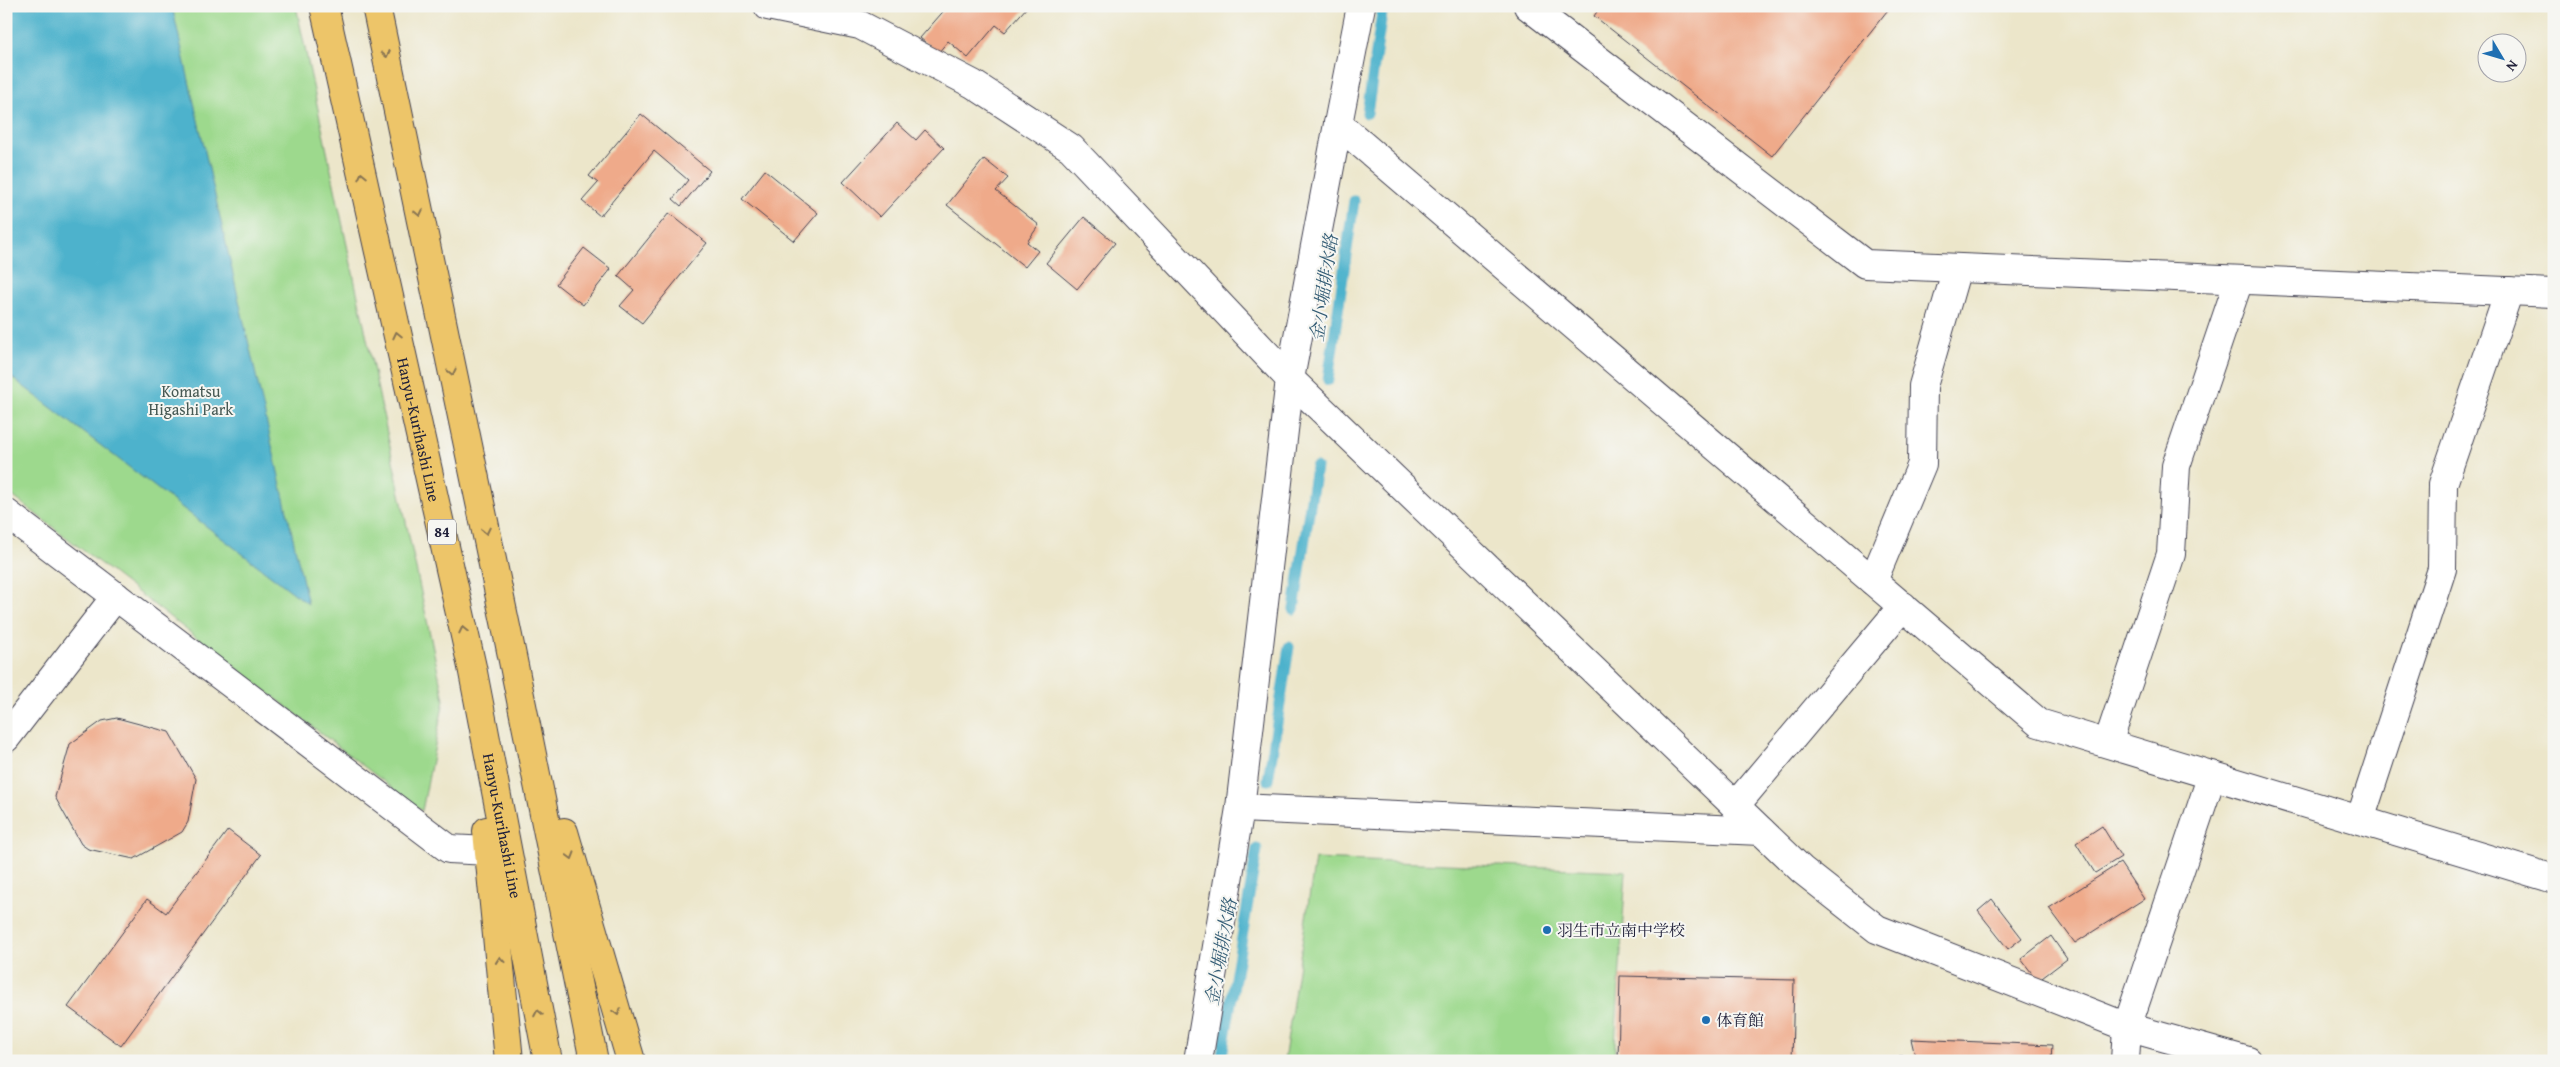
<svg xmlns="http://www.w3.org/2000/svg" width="2560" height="1067" font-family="'Gentium Book Plus','Noto Serif JP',serif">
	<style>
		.green { fill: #9dd98d; stroke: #607e64 }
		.water { fill: #4db2cc; stroke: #386a84 }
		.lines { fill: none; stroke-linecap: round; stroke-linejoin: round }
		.stream { stroke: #4db2cc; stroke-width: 11 }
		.building { fill: #efaa8a }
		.minor-casing { stroke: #403f50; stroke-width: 30 }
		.primary-casing { stroke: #403f50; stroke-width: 30 }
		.minor { stroke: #fff; stroke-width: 28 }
		.primary { stroke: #edc569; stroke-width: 28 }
		.oneway { stroke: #887452 }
		.poi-dot { fill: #1f6fb2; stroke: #f6f6f2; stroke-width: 2 }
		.labels { text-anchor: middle; stroke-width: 4; stroke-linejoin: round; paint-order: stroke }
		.shield { fill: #f6f6f2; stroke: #626272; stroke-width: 1 }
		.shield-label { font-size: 15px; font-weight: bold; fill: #22223b }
		.park-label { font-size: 16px; fill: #475954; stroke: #f6f6f2 }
		.street-label { font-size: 16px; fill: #22223b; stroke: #f6f6f2 }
		.poi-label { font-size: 16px; fill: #22223b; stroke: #f6f6f2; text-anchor: start }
		.water-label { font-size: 18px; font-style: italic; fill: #335c75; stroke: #f6f6f2 }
	</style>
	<rect width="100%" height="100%" fill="#f6f6f2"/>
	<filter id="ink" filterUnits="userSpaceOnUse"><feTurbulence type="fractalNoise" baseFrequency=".02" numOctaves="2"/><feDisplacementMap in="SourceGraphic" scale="10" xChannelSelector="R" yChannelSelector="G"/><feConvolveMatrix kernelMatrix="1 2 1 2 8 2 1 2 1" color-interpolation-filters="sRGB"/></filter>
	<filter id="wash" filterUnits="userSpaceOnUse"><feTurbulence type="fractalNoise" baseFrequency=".0096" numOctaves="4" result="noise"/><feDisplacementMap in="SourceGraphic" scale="20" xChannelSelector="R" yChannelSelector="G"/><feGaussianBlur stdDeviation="1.12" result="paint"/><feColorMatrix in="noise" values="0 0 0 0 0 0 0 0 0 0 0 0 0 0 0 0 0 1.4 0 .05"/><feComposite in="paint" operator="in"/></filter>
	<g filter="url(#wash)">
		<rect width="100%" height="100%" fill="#ece6ca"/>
		<g class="green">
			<path d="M6,6H296L444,700L422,811L6,491Z"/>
			<path d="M1315,859L1626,871L1614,1061H1284Z"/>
		</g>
		<path class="water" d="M6,6H172L308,604L6,373Z"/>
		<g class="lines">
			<g class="stream">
				<path d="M1367,113L1383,6"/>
				<path d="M1328,380L1354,201"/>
				<path d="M1294,609L1316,467"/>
				<path d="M1268,780L1289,647"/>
				<path d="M1221,1061L1257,849"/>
			</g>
		</g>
		<g id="blocks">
			<g class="building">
				<path d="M948,6H1028L1005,32L996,25L968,58L948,41L938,53L920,38Z"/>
				<path d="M1601,6H1891L1772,156L1594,16Z"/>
				<path d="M641,114L710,171L681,206L673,199L688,180L654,151L600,216L582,201L598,183L589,176Z"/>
				<path d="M897,123L916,140L925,130L944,148L880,217L843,182Z"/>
				<path d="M984,159L1008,178L996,191L1039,225L1027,242L1038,251L1025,267L947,205Z"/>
				<path d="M765,170L818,213L794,241L742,199Z"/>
				<path d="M669,213L707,243L642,323L620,306L634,290L618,276Z"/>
				<path d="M1084,217L1115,243L1077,289L1046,263Z"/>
				<path d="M584,248L611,269L583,305L556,284Z"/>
				<path d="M117,718L169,732L196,779L188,822L182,832L134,859L88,849L81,844L55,797L70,744L102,721Z"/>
				<path d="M2102,826L2121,857L2095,873L2076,843Z"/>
				<path d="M228,830L261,855L121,1046L68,1007L147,899L166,913Z"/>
				<path d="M2120,863L2144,899L2075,943L2049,908Z"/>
				<path d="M1992,899L2022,938L2008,949L1978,911Z"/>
				<path d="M2051,936L2067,959L2038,981L2021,959Z"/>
				<path d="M1620,976L1794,980L1792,1061H1618Z"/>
				<path d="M1911,1039L2052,1045L2051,1060L1915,1056Z"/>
				<path d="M1899,1056H1910V1061H1898Z"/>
			</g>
		</g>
	</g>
	<g filter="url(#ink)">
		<use href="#blocks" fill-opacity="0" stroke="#403f50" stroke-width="1"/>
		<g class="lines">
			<defs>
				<g id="minor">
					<path d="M768,6L860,25L973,84L1071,148L1290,379L1802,870L1877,929L2127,1027L2248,1061"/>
					<path d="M1361,6L1338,124L2039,723L2554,879"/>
					<path d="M1528,6L1865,264L2554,293"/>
					<path d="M6,513L449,849L489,851"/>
					<path d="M1873,581L1922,464L1923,386L1957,268"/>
					<path d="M6,738L116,596"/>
					<path d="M2108,743L2171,554L2176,466L2239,280"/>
					<path d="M1735,806L1903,606"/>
					<path d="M1240,808L1761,831"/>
					<path d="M2360,820L2442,569L2443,484L2509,291"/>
					<path d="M1198,1061L1240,808L1290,379L1338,124"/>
					<path d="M2125,1061L2127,1027L2212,775"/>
				</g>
				<g id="primary">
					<path id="s1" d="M324,6L472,667L548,1061"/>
					<path d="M376,6L509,641L594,1061"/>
					<path d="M487,831L509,1061"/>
					<path d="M564,832L631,1061"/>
				</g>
			</defs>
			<use href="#minor" class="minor-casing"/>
			<use href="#primary" class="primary-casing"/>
			<use href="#minor" class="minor"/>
			<use href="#primary" class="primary"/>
		</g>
		<defs><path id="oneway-chevron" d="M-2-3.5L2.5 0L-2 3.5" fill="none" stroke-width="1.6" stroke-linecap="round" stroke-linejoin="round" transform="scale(1.25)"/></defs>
		<g class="oneway">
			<use href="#oneway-chevron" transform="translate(386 54) rotate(78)"/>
			<use href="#oneway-chevron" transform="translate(362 176) rotate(-103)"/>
			<use href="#oneway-chevron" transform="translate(419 213) rotate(78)"/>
			<use href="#oneway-chevron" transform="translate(397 335) rotate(-103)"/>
			<use href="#oneway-chevron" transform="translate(452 372) rotate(78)"/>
			<use href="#oneway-chevron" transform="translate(486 531) rotate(78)"/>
			<use href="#oneway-chevron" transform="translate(463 630) rotate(-103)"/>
			<use href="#oneway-chevron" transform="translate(571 856) rotate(74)"/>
			<use href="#oneway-chevron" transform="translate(500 960) rotate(-95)"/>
			<use href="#oneway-chevron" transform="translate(617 1012) rotate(74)"/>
			<use href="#oneway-chevron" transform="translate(538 1013) rotate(-101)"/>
		</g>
	</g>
	<g class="poi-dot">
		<circle cx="1547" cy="930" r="5"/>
		<circle cx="1706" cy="1020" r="5"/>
	</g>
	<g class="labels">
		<rect class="shield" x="428" y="519.5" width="28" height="25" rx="4"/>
		<g class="shield-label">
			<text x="442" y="537">84</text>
		</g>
		<g class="park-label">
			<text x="191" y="397">Komatsu<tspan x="191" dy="18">Higashi Park</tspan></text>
		</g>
		<g class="street-label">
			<text dy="6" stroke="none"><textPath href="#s1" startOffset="434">Hanyu-Kurihashi Line</textPath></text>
			<text dy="6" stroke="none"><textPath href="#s1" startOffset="839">Hanyu-Kurihashi Line</textPath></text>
		</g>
		<g class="poi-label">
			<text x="1557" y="936">羽生市立南中学校</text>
			<text x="1716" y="1026">体育館</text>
		</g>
		<g class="water-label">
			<text transform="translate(1324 288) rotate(-82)" y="6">金小堀排水路</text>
			<text transform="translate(1221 952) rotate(-80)" y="6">金小堀排水路</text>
		</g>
	</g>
	<rect width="2560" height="1067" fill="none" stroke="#f6f6f2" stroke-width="25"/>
	<g transform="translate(2502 58) rotate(128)"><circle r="24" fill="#f6f6f2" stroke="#a1a1a9"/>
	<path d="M0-4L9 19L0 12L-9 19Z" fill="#1f6fb2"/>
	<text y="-8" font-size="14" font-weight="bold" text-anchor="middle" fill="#22223b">N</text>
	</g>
</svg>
